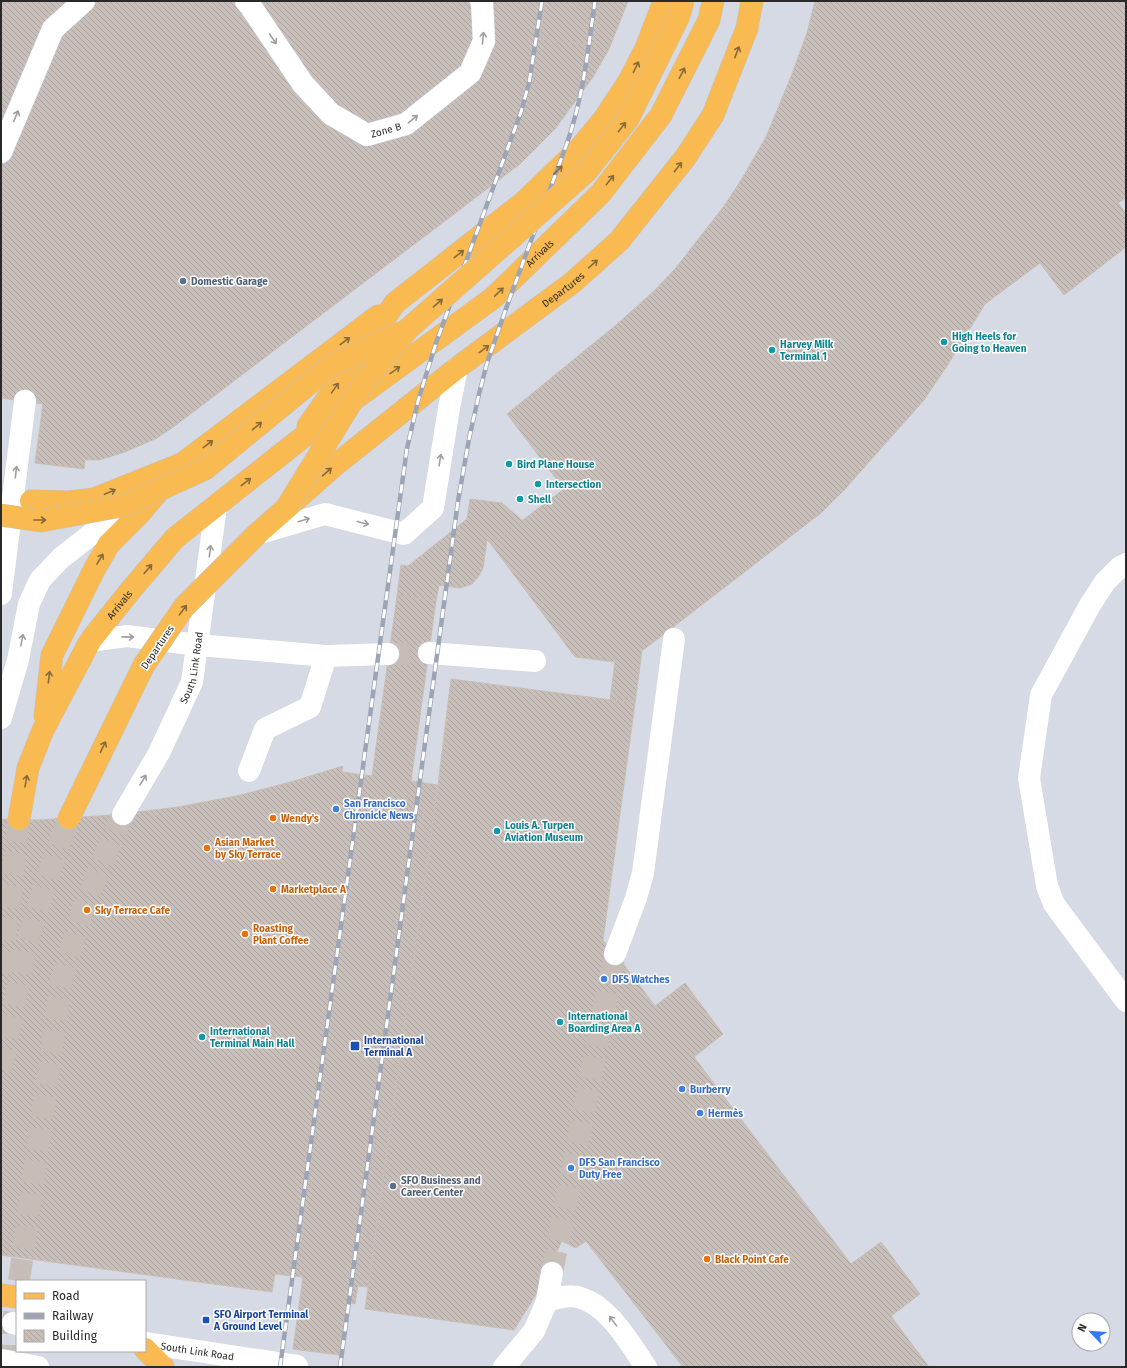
<svg xmlns="http://www.w3.org/2000/svg" width="1127" height="1368" font-family="'Fira Sans',sans-serif">
	<style>
		.airport { fill: #d6dae5; fill-rule: evenodd }
		.building { fill: url(#building-back-hatch); stroke: #c8beb4 }
		.lines { fill: none; stroke-linecap: round; stroke-linejoin: round }
		.minor-tunnel { stroke: #c6bdb7; stroke-width: 22; stroke-dasharray: 22 11; stroke-linecap: butt }
		.major-tunnel { stroke: #c6bdb7; stroke-width: 22; stroke-dasharray: 22 11; stroke-linecap: butt }
		.minor-casing { stroke: #cfd6e3; stroke-width: 23 }
		.major-casing { stroke: #c3c3c3; stroke-width: 23 }
		.minor { stroke: #fff; stroke-width: 22 }
		.major { stroke: #faba52; stroke-width: 22 }
		.rail-casing { stroke: #9ca4b5; stroke-width: 4.5 }
		.rail { stroke: #fff; stroke-width: 3; stroke-dasharray: 9; stroke-linecap: butt }
		.minor-bridge-casing { stroke: #cfd6e3; stroke-width: 23; stroke-linecap: butt }
		.major-bridge-casing { stroke: #c3c3c3; stroke-width: 23; stroke-linecap: butt }
		.minor-bridge { stroke: #fff; stroke-width: 22 }
		.major-bridge { stroke: #faba52; stroke-width: 22 }
		.oneway { stroke: #9f9f9f }
		.oneway2 { stroke: #876a3b }
		.service-dot { fill: #5c6f8a; stroke: #fff; stroke-width: 1.5 }
		.culture-dot { fill: #0f9aa8; stroke: #fff; stroke-width: 1.5 }
		.shop-dot { fill: #3f7fe0; stroke: #fff; stroke-width: 1.5 }
		.food-dot { fill: #e8710a; stroke: #fff; stroke-width: 1.5 }
		.transit-dot { fill: #1a4fb4; stroke: #fff; stroke-width: 1.5 }
		.labels { text-anchor: middle; stroke-width: 3; stroke-linejoin: round; paint-order: stroke }
		.street-label { font-size: 10px; fill: #292929; stroke: #fff }
		.service-label { font-size: 10px; font-weight: bold; fill: #4e5e75; stroke: #fff; text-anchor: start }
		.culture-label { font-size: 10px; font-weight: bold; fill: #0d838f; stroke: #fff; text-anchor: start }
		.shop-label { font-size: 10px; font-weight: bold; fill: #366cbe; stroke: #fff; text-anchor: start }
		.food-label { font-size: 10px; font-weight: bold; fill: #c56008; stroke: #fff; text-anchor: start }
		.transit-label { font-size: 10px; font-weight: bold; fill: #164399; stroke: #fff; text-anchor: start }
	</style>
	<defs>
		<pattern id="building-back-hatch" width="6" height="6" patternUnits="userSpaceOnUse"><rect width="6" height="6" fill="#c8bfba"/><path d="M-1 5l2 2M0 0l6 6M5-1l2 2" fill="none" stroke="#aca4a0"/></pattern>
	</defs>
	<rect width="100%" height="100%" fill="#ede2da"/>
	<path class="airport" d="M1,1H1126V1367H1ZM17,1281H145V1351H17ZM1079,1320H1103V1344H1079Z"/>
	<g class="building">
		<path d="M1,1H628L609,49L593,77L555,129L520,164L172,428L155,439L125,452L99,460H85L84,469L35,463L43,404L1,398Z"/>
		<path d="M545,1H600L594,45L540,39Z"/>
		<path d="M815,1H1126V198L1118,203L1126,213V247L1064,295L1040,263L985,304L947,366L924,400L845,489L821,513L642,651L635,703L610,700L615,662L575,657L491,544L564,489L507,414L616,325L653,292L675,269L724,206L740,182L766,137L792,74L807,33Z"/>
		<path d="M470,499L502,503L523,521L491,544L487,540L483,568L479,576L472,584L460,588L439,585L436,601L397,596L401,565L408,566L467,519Z"/>
		<path d="M397,596L436,601L411,781L438,785L368,1287L358,1286L355,1304L347,1302L339,1355L293,1349L303,1277L275,1274L272,1292L1,1255V819L39,820L113,815L178,807L241,795L294,781L343,766L342,772L372,776Z"/>
		<path d="M451,679L635,703L603,940L621,961L655,1006L685,983L723,1034L694,1057L816,1218L851,1264L881,1242L920,1294L891,1316L929,1367H683L586,1241L576,1248L562,1241L540,1288L514,1330L365,1309L438,785Z"/>
	</g>
	<g class="lines">
		<g class="minor-tunnel">
			<path d="M388,654L429,653"/>
			<path d="M552,1273L615,954"/>
			<path d="M19,1281L61,982L85,903L123,814"/>
			<path d="M12,1367L13,1323L17,1293"/>
		</g>
		<g class="major-tunnel">
			<path d="M1,973L19,819"/>
			<path d="M1,1070L25,950L45,884L69,818"/>
		</g>
		<defs>
			<g id="minor">
				<path id="s1" d="M246,1L251,7L303,84L331,114L367,135L406,124L470,73L484,41L482,3L481,1"/>
				<path d="M1,152L53,29L84,1"/>
				<path d="M257,534L325,514L404,534L433,508L449,408L457,368"/>
				<path d="M1126,564L1120,567L1105,582L1090,605L1041,695L1029,778L1047,886L1054,904L1126,1001"/>
				<path d="M1,594L25,401"/>
				<path d="M90,641L127,636L198,645L326,656"/>
				<path d="M429,653L535,661"/>
				<path d="M1,718L18,660L29,604L40,580L61,558L135,500"/>
				<path d="M249,771L265,729L310,707L326,656L388,654"/>
				<path id="s2" d="M123,814L159,753L192,682L216,507"/>
				<path d="M615,954L636,898L643,873L674,639"/>
				<path d="M547,1301C558,1298 570,1294 581,1298C609,1306 630,1344 646,1367"/>
				<path d="M13,1323L17,1324"/>
				<path id="s3" d="M145,1343L297,1366L296,1367"/>
				<path d="M504,1367L534,1331L547,1301L552,1273"/>
			</g>
			<g id="major">
				<path d="M308,426L395,303L524,202L579,149L604,119L629,81L646,48L664,1"/>
				<path d="M31,501L69,502L94,499L179,465"/>
				<path id="s4" d="M257,534L334,466L457,368L572,283L619,241L685,158L713,115L747,28L752,1"/>
				<path d="M45,716L52,655L94,570L109,544L139,514L182,464L378,316"/>
				<path d="M69,818L144,665"/>
				<path id="s5" d="M19,819L28,768L43,730L90,641L130,591L175,538L312,430L493,298L601,193L661,115L709,20L713,1"/>
				<path d="M145,1349L163,1367"/>
			</g>
		</defs>
		<use href="#minor" class="minor-casing"/>
		<use href="#major" class="major-casing"/>
		<use href="#minor" class="minor"/>
		<use href="#major" class="major"/>
		<defs>
			<g id="rail">
				<path d="M280,1367L407,448L418,401L436,343L521,112L529,83L542,1"/>
				<path d="M340,1367L458,501L469,439L479,394L487,363L508,303L566,146C583,99 588,50 595,1"/>
			</g>
		</defs>
		<use href="#rail" class="rail-casing"/>
		<use href="#rail" class="rail"/>
		<defs>
			<path id="minor-bridge" d="M1,1360L38,1367"/>
			<g id="major-bridge">
				<path d="M287,507L365,380L408,329L586,172L628,119L679,16L683,1"/>
				<path d="M1,515L41,521L126,505L205,469L332,365L402,332"/>
				<path d="M144,665L184,607L257,534"/>
				<path d="M1,1295L17,1297"/>
			</g>
		</defs>
		<use href="#minor-bridge" class="minor-bridge-casing"/>
		<use href="#major-bridge" class="major-bridge-casing"/>
		<use href="#minor-bridge" class="minor-bridge"/>
		<use href="#major-bridge" class="major-bridge"/>
	</g>
	<defs><path id="oneway-shaft" d="M-6 0H5M1.5-3L5.5 0L1.5 3" fill="none" stroke-width="1.6" stroke-linecap="round" stroke-linejoin="round"/></defs>
	<g class="oneway">
		<use href="#oneway-shaft" transform="translate(483 38) rotate(-85)"/>
		<use href="#oneway-shaft" transform="translate(273 39) rotate(56)"/>
		<use href="#oneway-shaft" transform="translate(16 116) rotate(-67)"/>
		<use href="#oneway-shaft" transform="translate(413 119) rotate(-39)"/>
		<use href="#oneway-shaft" transform="translate(440 460) rotate(-81)"/>
		<use href="#oneway-shaft" transform="translate(16 472) rotate(-83)"/>
		<use href="#oneway-shaft" transform="translate(304 520) rotate(-17)"/>
		<use href="#oneway-shaft" transform="translate(363 523) rotate(14)"/>
		<use href="#oneway-shaft" transform="translate(210 551) rotate(-83)"/>
		<use href="#oneway-shaft" transform="translate(128 637) rotate(1)"/>
		<use href="#oneway-shaft" transform="translate(22 640) rotate(-79)"/>
		<use href="#oneway-shaft" transform="translate(143 780) rotate(-59)"/>
		<use href="#oneway-shaft" transform="translate(613 1321) rotate(-126)"/>
	</g>
	<g class="oneway2">
		<use href="#oneway-shaft" transform="translate(737 52) rotate(-69)"/>
		<use href="#oneway-shaft" transform="translate(636 67) rotate(-64)"/>
		<use href="#oneway-shaft" transform="translate(682 73) rotate(-63)"/>
		<use href="#oneway-shaft" transform="translate(622 127) rotate(-52)"/>
		<use href="#oneway-shaft" transform="translate(678 167) rotate(-52)"/>
		<use href="#oneway-shaft" transform="translate(558 170) rotate(-44)"/>
		<use href="#oneway-shaft" transform="translate(610 180) rotate(-52)"/>
		<use href="#oneway-shaft" transform="translate(459 254) rotate(-38)"/>
		<use href="#oneway-shaft" transform="translate(593 264) rotate(-42)"/>
		<use href="#oneway-shaft" transform="translate(499 292) rotate(-44)"/>
		<use href="#oneway-shaft" transform="translate(438 303) rotate(-41)"/>
		<use href="#oneway-shaft" transform="translate(345 341) rotate(-37)"/>
		<use href="#oneway-shaft" transform="translate(484 349) rotate(-36)"/>
		<use href="#oneway-shaft" transform="translate(395 370) rotate(-36)"/>
		<use href="#oneway-shaft" transform="translate(335 388) rotate(-55)"/>
		<use href="#oneway-shaft" transform="translate(257 426) rotate(-39)"/>
		<use href="#oneway-shaft" transform="translate(208 444) rotate(-37)"/>
		<use href="#oneway-shaft" transform="translate(327 472) rotate(-41)"/>
		<use href="#oneway-shaft" transform="translate(246 482) rotate(-38)"/>
		<use href="#oneway-shaft" transform="translate(110 492) rotate(-23)"/>
		<use href="#oneway-shaft" transform="translate(40 520)"/>
		<use href="#oneway-shaft" transform="translate(100 559) rotate(-59)"/>
		<use href="#oneway-shaft" transform="translate(148 569) rotate(-50)"/>
		<use href="#oneway-shaft" transform="translate(183 610) rotate(-53)"/>
		<use href="#oneway-shaft" transform="translate(49 677) rotate(-83)"/>
		<use href="#oneway-shaft" transform="translate(103 747) rotate(-64)"/>
		<use href="#oneway-shaft" transform="translate(26 781) rotate(-80)"/>
	</g>
	<g class="service-dot">
		<circle cx="183" cy="281" r="4"/>
		<circle cx="393" cy="1186" r="4"/>
	</g>
	<g class="culture-dot">
		<circle cx="944" cy="342" r="4"/>
		<circle cx="772" cy="350" r="4"/>
		<circle cx="509" cy="464" r="4"/>
		<circle cx="538" cy="484" r="4"/>
		<circle cx="520" cy="499" r="4"/>
		<circle cx="497" cy="831" r="4"/>
		<circle cx="560" cy="1022" r="4"/>
		<circle cx="202" cy="1037" r="4"/>
	</g>
	<g class="shop-dot">
		<circle cx="336" cy="809" r="4"/>
		<circle cx="604" cy="979" r="4"/>
		<circle cx="682" cy="1089" r="4"/>
		<circle cx="700" cy="1113" r="4"/>
		<circle cx="571" cy="1168" r="4"/>
	</g>
	<g class="food-dot">
		<circle cx="273" cy="818" r="4"/>
		<circle cx="207" cy="848" r="4"/>
		<circle cx="273" cy="889" r="4"/>
		<circle cx="87" cy="910" r="4"/>
		<circle cx="245" cy="934" r="4"/>
		<circle cx="707" cy="1259" r="4"/>
	</g>
	<g class="transit-dot">
		<rect x="350" y="1041" width="10" height="10" rx="2"/>
		<rect x="202" y="1316" width="8" height="8" rx="2"/>
	</g>
	<g class="labels">
		<g class="street-label">
			<text dy="4" stroke="none"><textPath href="#s1" startOffset="203">Zone B</textPath></text>
			<text dy="4" stroke="none"><textPath href="#s5" startOffset="790">Arrivals</textPath></text>
			<text dy="4" stroke="none"><textPath href="#s4" startOffset="392">Departures</textPath></text>
			<text dy="4" stroke="none"><textPath href="#s5" startOffset="240">Arrivals</textPath></text>
			<text transform="translate(157 647) rotate(-56)" y="4">Departures</text>
			<text dy="4" stroke="none"><textPath href="#s2" startOffset="163">South Link Road</textPath></text>
			<text dy="4" stroke="none"><textPath href="#s3" startOffset="53">South Link Road</textPath></text>
		</g>
		<g class="service-label">
			<text x="191" y="285">Domestic Garage</text>
			<text x="401" y="1184">SFO Business and<tspan x="401" dy="12">Career Center</tspan></text>
		</g>
		<g class="culture-label">
			<text x="952" y="340">High Heels for<tspan x="952" dy="12">Going to Heaven</tspan></text>
			<text x="780" y="348">Harvey Milk<tspan x="780" dy="12">Terminal 1</tspan></text>
			<text x="517" y="468">Bird Plane House</text>
			<text x="546" y="488">Intersection</text>
			<text x="528" y="503">Shell</text>
			<text x="505" y="829">Louis A. Turpen<tspan x="505" dy="12">Aviation Museum</tspan></text>
			<text x="568" y="1020">International<tspan x="568" dy="12">Boarding Area A</tspan></text>
			<text x="210" y="1035">International<tspan x="210" dy="12">Terminal Main Hall</tspan></text>
		</g>
		<g class="shop-label">
			<text x="344" y="807">San Francisco<tspan x="344" dy="12">Chronicle News</tspan></text>
			<text x="612" y="983">DFS Watches</text>
			<text x="690" y="1093">Burberry</text>
			<text x="708" y="1117">Hermès</text>
			<text x="579" y="1166">DFS San Francisco<tspan x="579" dy="12">Duty Free</tspan></text>
		</g>
		<g class="food-label">
			<text x="281" y="822">Wendy's</text>
			<text x="215" y="846">Asian Market<tspan x="215" dy="12">by Sky Terrace</tspan></text>
			<text x="281" y="893">Marketplace A</text>
			<text x="95" y="914">Sky Terrace Cafe</text>
			<text x="253" y="932">Roasting<tspan x="253" dy="12">Plant Coffee</tspan></text>
			<text x="715" y="1263">Black Point Cafe</text>
		</g>
		<g class="transit-label">
			<text x="364" y="1044">International<tspan x="364" dy="12">Terminal A</tspan></text>
			<text x="214" y="1318">SFO Airport Terminal<tspan x="214" dy="12">A Ground Level</tspan></text>
		</g>
	</g>
	<rect width="1127" height="1368" fill="none" stroke="#292929" stroke-width="4"/>
	<rect x="16" y="1280" width="130" height="72" fill="#ffffff" stroke="#a9a9a9"/>
	<rect x="24" y="1293" width="20" height="6" fill="#faba52" stroke="#a9a9a9"/>
	<text x="52" y="1300" font-size="12" fill="#292929">Road</text>
	<rect x="24" y="1313" width="20" height="6" fill="#9ca4b5" stroke="#a9a9a9"/>
	<text x="52" y="1320" font-size="12" fill="#292929">Railway</text>
	<rect x="24" y="1330" width="20" height="12" fill="url(#building-back-hatch)" stroke="#a9a9a9"/>
	<text x="52" y="1340" font-size="12" fill="#292929">Building</text>
	<g transform="translate(1091 1332) rotate(295)"><circle r="19" fill="#ffffff" stroke="#a9a9a9"/>
	<path d="M0-3L7 15L0 10L-7 15Z" fill="#3578ff"/>
	<text y="-6" font-size="11" font-weight="bold" text-anchor="middle" fill="#292929">N</text>
	</g>
</svg>
